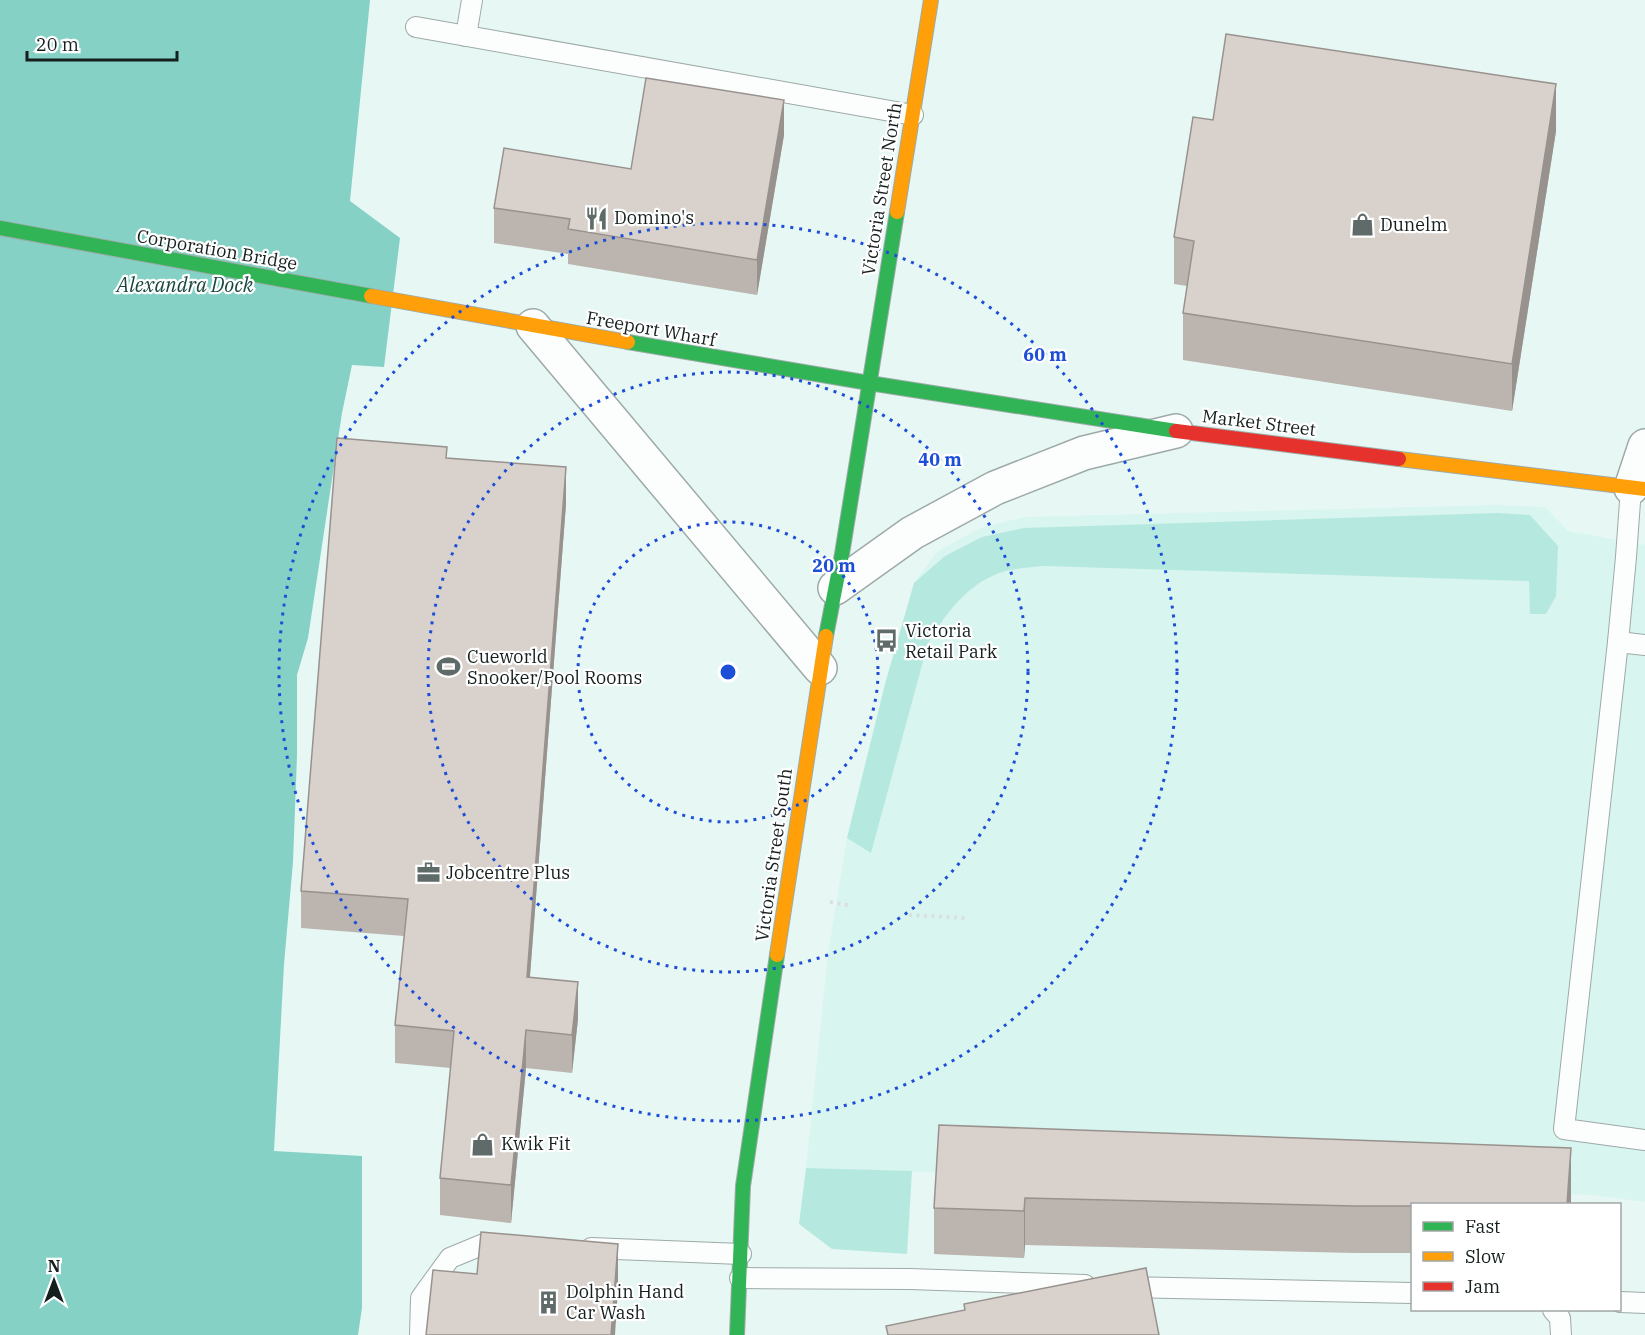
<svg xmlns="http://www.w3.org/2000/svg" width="1645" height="1335" font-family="'IBM Plex Serif',serif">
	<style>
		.built { fill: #d8f5ef }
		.green { fill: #b5e9e0 }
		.water { fill: #86d1c6 }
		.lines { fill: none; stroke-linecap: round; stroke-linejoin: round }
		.lane-casing { stroke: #9daaa8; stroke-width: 22 }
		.street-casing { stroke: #9daaa8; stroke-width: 36 }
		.fast-casing { stroke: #9daaa8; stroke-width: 16 }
		.slow-casing { stroke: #9daaa8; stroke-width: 16 }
		.jam-casing { stroke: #9daaa8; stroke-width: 16 }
		.path { stroke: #dae0df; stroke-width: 4; stroke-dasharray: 3 4.5; stroke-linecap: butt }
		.lane { stroke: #fbfefd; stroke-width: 20 }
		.street { stroke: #fbfefd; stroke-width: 33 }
		.fast { stroke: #30b455; stroke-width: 14 }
		.slow { stroke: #ff9f0a; stroke-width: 14 }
		.jam { stroke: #e5322d; stroke-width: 14 }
		.wall { fill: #bbb4af }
		.shaded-wall { fill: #98928f }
		.building { fill: #d9d1cc; stroke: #98928f; stroke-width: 1.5 }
		.ring { fill: none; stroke: #1d4ed8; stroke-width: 3; stroke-dasharray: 3 6 }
		.labels { text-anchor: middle; stroke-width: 4.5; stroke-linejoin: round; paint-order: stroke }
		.street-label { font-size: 18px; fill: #15201e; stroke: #fff }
		.poi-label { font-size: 18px; fill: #15201e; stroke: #fff; text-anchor: start }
		.water-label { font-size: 20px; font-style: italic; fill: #18453e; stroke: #fff }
		.centre { fill: #1d4ed8; stroke: #fff; stroke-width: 3 }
		.ring-label { font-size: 18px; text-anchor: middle; font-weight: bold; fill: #1d4ed8; stroke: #fff; stroke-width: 4.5; stroke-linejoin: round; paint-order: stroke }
	</style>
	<rect width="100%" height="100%" fill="#e7f7f4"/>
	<path class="built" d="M1499,505L1545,507L1568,531L1645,545V1202L1593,1195L806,1168L828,954L847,838L885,684L914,583L937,552L980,528L1025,517Z"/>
	<g class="green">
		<path d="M1497,513L1530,515L1558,546L1556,596L1546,614H1530L1529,581L1044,566C1031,567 1018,568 1006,571C969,581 947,612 928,643L871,853L847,838L885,684L914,583L945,556L982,537L1024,528Z"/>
		<path d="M806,1168L912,1171L907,1254L832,1249L799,1224Z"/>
	</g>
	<path class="water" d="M0,0H370L350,201L400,238L384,367L352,365L342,413L308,638L297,675V756L293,862L284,964L274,1151L362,1156V1308L358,1335H0Z"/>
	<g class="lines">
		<defs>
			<g id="lane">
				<path d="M416,27L913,115"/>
				<path d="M466,36L472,0"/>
				<path d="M1631,488L1626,557L1618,642L1645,645"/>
				<path d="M1618,642L1564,1129L1645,1140"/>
				<path d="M591,1248L741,1254"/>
				<path d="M740,1278L910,1279L1085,1285"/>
				<path d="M1123,1287L1412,1293"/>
				<path d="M1620,1302L1645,1303"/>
				<path d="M1553,1310L1560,1318L1561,1335"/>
				<path d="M420,1335L421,1298L450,1258L484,1244L505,1245"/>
			</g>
			<g id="street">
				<path d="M533,326L820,668"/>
				<path d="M1631,488L1645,446"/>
				<path d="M835,588L912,533L995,488L1084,453L1176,431"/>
			</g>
			<g id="fast">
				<path d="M0,228L371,296"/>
				<path d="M628,342L869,383L1176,431"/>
				<path d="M826,636L842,554L897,212"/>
				<path d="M737,1335L743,1186L777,955"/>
			</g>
			<g id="slow">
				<path d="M897,212L931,0"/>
				<path d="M371,296L628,342"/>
				<path d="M1399,459L1645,489"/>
				<path d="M777,955L826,636"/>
			</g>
			<path id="jam" d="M1176,431L1399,459"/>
		</defs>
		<use href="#lane" class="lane-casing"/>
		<use href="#street" class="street-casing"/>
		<use href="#fast" class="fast-casing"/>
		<use href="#slow" class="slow-casing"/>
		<use href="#jam" class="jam-casing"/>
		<g class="path">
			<path d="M830,902L852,906"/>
			<path d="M909,915L966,918"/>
		</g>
		<use href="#lane" class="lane"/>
		<use href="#street" class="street"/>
		<use href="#fast" class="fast"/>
		<use href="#slow" class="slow"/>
		<use href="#jam" class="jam"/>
	</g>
	<g class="wall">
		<path d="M1213,120L1556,131L1512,411L1183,360V313L1187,286L1174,284V237Z"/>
		<path d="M784,135L757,295L568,264V254L494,243V208L631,169Z"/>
		<path d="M447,458L566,504L530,977L578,1019L572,1073L526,1068L511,1223L440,1215V1178L451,1068L395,1063V1025L404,936L301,928V891Z"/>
		<path d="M939,1125L1571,1195L1413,1204V1253H1355L1025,1245L1024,1258L934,1254V1208Z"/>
	</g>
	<g class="shaded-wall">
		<path d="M1556,84V131L1512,411V364Z"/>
		<path d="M784,100V135L757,295V260Z"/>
		<path d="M566,467V504L527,1014V977Z"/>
		<path d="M578,982V1019L572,1073V1035Z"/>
		<path d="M526,1030V1068L511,1223V1185Z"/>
		<path d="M1571,1148V1204H1567Z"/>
		<path d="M1025,1198V1245L1024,1258V1211Z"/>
		<path d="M618,1244V1289L615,1335H611Z"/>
	</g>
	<g class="building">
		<path d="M1226,34L1556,84L1512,364L1183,313L1194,241L1174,237L1193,117L1213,120Z"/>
		<path d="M646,78L784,100L757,260L568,229L570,219L494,208L504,148L631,169Z"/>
		<path d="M337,438L447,447L446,458L566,467L527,977L578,982L572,1035L526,1030L511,1185L440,1178L454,1031L395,1025L408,899L301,891Z"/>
		<path d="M939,1125L1571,1148L1567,1204H1413V1206H1355L1025,1198L1024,1211L934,1208Z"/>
		<path d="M481,1232L618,1244L611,1335H426L433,1270L477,1274Z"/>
		<path d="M1146,1268L1159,1335H888L886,1326L965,1310L964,1304Z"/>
	</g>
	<g class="ring">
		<circle cx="728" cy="672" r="150"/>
		<circle cx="728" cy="672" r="300"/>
		<circle cx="728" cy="672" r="449"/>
	</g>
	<defs>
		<symbol id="restaurant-bare" viewBox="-9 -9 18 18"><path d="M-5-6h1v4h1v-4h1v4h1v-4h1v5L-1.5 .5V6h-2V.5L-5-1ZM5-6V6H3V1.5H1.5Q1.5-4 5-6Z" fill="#5e6b69" stroke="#fff" stroke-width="2.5" paint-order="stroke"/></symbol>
		<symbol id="shop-bare" viewBox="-9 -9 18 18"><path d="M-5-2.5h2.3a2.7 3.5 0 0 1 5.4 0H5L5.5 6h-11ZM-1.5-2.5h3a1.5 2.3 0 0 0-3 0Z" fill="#5e6b69" stroke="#fff" stroke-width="2.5" paint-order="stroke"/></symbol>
		<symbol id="bus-bare" viewBox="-9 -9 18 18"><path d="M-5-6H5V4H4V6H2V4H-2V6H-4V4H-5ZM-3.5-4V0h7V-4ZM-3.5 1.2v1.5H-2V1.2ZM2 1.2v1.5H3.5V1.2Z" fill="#5e6b69" stroke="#fff" stroke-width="2.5" paint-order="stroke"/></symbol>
		<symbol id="stadium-bare" viewBox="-9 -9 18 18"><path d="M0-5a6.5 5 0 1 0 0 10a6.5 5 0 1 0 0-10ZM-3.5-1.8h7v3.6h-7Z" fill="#5e6b69" stroke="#fff" stroke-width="2.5" paint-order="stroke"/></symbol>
		<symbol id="office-bare" viewBox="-9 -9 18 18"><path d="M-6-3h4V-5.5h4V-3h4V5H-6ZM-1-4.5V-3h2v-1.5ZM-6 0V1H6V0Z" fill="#5e6b69" stroke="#fff" stroke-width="2.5" paint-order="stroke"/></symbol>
		<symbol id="building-bare" viewBox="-9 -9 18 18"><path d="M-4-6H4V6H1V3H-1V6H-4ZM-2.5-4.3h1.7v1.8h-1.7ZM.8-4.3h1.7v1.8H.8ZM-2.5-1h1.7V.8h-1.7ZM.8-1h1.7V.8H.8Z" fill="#5e6b69" stroke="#fff" stroke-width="2.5" paint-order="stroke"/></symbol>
	</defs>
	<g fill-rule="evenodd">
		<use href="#restaurant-bare" x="580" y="202" width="33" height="33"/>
		<use href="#shop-bare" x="1346" y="208" width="33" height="33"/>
		<use href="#bus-bare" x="870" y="624" width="33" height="33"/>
		<use href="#stadium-bare" x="432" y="650" width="33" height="33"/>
		<use href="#office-bare" x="412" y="856" width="33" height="33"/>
		<use href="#shop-bare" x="466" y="1128" width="33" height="33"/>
		<use href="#building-bare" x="532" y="1286" width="33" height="33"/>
	</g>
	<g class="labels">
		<g class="street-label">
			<text transform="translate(882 189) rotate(-81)" y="6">Victoria Street North</text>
			<text transform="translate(217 250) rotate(10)" y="6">Corporation Bridge</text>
			<text transform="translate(651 329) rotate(10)" y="6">Freeport Wharf</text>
			<text transform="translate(1259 423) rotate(7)" y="6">Market Street</text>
			<text transform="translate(774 855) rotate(-82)" y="6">Victoria Street South</text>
		</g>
		<g class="poi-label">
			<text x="614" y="224">Domino's</text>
			<text x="1380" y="231">Dunelm</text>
			<text x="905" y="637">Victoria<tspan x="905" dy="21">Retail Park</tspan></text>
			<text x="467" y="663">Cueworld<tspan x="467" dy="21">Snooker/Pool Rooms</tspan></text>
			<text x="446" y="879">Jobcentre Plus</text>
			<text x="501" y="1150">Kwik Fit</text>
			<text x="566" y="1298">Dolphin Hand<tspan x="566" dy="21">Car Wash</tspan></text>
		</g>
		<g class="water-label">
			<text x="185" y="292">Alexandra Dock</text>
		</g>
	</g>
	<circle cx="728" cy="672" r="9" class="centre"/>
	<g class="ring-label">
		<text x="1045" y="361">60 m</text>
		<text x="940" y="466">40 m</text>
		<text x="834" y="572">20 m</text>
	</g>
	<rect x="1411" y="1203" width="210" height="108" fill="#ffffff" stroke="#a1a6a5" stroke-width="1.5"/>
	<rect x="1423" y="1222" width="30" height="9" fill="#30b455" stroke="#a1a6a5" stroke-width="1.5"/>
	<text x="1465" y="1233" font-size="18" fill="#15201e">Fast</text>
	<rect x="1423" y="1252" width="30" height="9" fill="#ff9f0a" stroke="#a1a6a5" stroke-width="1.5"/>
	<text x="1465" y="1263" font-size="18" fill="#15201e">Slow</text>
	<rect x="1423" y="1282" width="30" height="9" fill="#e5322d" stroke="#a1a6a5" stroke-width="1.5"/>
	<text x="1465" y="1293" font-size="18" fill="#15201e">Jam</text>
	<g transform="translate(54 1281)" stroke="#ffffff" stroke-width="4.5" paint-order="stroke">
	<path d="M0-4.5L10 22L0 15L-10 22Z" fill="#15201e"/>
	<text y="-9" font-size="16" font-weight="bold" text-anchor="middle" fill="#15201e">N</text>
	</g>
	<path d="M27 51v9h150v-9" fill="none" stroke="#15201e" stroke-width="3"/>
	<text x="36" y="51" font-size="18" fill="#15201e" stroke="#ffffff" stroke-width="4.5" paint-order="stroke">20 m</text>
</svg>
